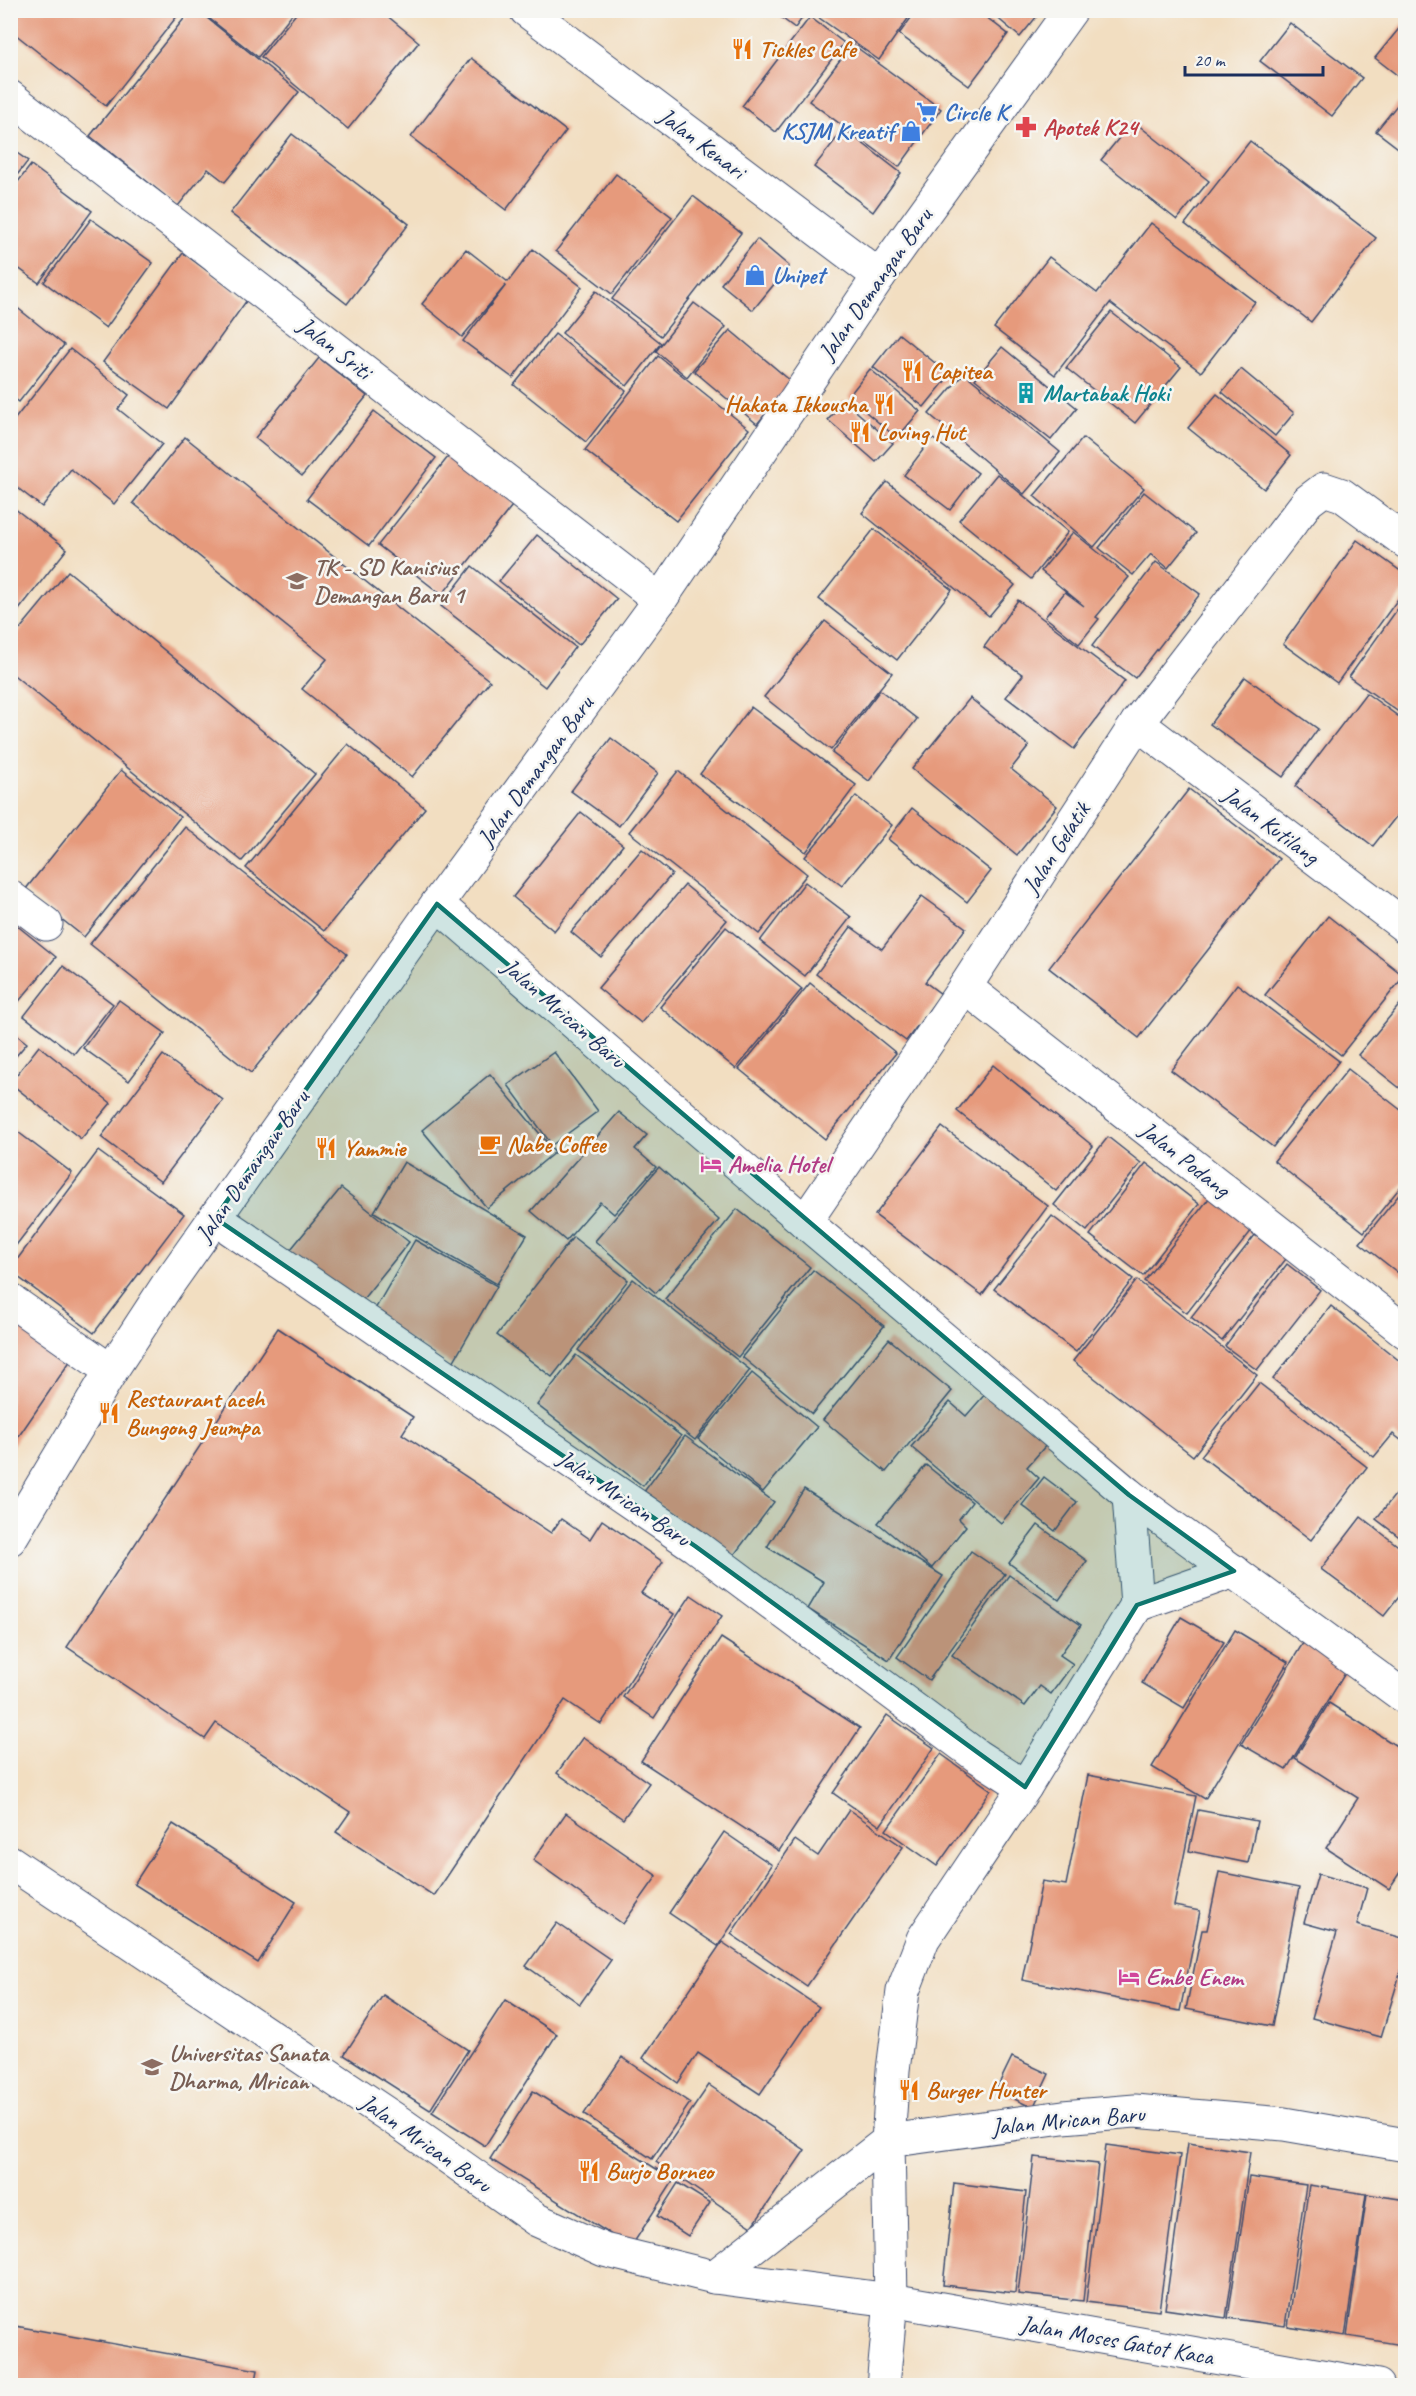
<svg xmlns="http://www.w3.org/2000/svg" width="1416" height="2396" font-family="Caveat,sans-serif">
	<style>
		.building { fill: #e69a7b }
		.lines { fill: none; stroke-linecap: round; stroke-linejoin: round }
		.minor-casing { stroke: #3b496d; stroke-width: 35 }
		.minor { stroke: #fff; stroke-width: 33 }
		.marked { fill: #0f766e; fill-opacity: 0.2; stroke: #0f766e; stroke-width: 4.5; stroke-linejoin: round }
		.labels { text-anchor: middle; stroke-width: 5; stroke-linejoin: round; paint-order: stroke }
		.food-label { font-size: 24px; font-weight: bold; fill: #c56008; stroke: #f6f6f2; text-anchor: start }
		.shop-label { font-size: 24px; font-weight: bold; fill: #366cbe; stroke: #f6f6f2; text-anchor: start }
		.health-label { font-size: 24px; font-weight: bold; fill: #be3a42; stroke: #f6f6f2; text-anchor: start }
		.street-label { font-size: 24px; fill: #1b2f5e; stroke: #f6f6f2 }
		.culture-label { font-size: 24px; font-weight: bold; fill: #0d838f; stroke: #f6f6f2; text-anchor: start }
		.education-label { font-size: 24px; font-weight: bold; fill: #785e54; stroke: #f6f6f2; text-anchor: start }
		.hotel-label { font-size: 24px; font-weight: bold; fill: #b23c85; stroke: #f6f6f2; text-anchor: start }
	</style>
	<rect width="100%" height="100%" fill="#f6f6f2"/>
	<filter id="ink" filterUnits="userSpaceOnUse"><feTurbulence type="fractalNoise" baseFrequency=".0167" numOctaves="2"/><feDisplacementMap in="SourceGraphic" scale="12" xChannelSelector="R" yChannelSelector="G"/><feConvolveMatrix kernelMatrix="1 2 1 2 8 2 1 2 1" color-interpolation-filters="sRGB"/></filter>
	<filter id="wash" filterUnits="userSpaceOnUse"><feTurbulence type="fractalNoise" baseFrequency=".008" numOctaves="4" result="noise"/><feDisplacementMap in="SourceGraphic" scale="24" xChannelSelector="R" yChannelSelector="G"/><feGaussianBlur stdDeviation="1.35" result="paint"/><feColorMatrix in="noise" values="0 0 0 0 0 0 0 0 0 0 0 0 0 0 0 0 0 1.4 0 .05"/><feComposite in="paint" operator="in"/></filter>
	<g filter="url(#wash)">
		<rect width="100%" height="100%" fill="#f2dec1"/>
		<g id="blocks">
			<g class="building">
				<path d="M10,10H182L106,106L10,30Z"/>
				<path d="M191,10H197L299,92L225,182L208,169L178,206L90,136Z"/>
				<path d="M209,10H295L258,57L205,15Z"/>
				<path d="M299,10H380L419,42L348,129L261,57Z"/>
				<path d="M771,10H808L795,28Z"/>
				<path d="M818,10H914L879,60L815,15Z"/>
				<path d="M917,10H977L1008,34L969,86L899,34Z"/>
				<path d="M988,10H1042L1020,37Z"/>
				<path d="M810,17L844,43L776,132L742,106Z"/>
				<path d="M1406,20V82L1375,58Z"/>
				<path d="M1290,23L1362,78L1332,116L1260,61Z"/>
				<path d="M852,44L941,109L899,167L809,101Z"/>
				<path d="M471,58L566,131L506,210L411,137Z"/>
				<path d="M1406,94V154L1376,131Z"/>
				<path d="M1133,121L1209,181L1177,220L1101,160Z"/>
				<path d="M844,129L901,173L873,212L814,167Z"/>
				<path d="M292,134L409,224L347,304L230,213Z"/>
				<path d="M1250,141L1376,238L1311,322L1185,224Z"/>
				<path d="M10,148L28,161L10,184Z"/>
				<path d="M31,165L92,211L39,283L10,262V192Z"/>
				<path d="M616,174L672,217L612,294L556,251Z"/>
				<path d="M693,196L741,233L661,336L612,299Z"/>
				<path d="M91,219L153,263L106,328L44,282Z"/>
				<path d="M1151,223L1255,302L1201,372L1110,303L1055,375L994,328L1049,257L1097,293Z"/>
				<path d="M757,239L789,266L753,310L721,284Z"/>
				<path d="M466,249L508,282L533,249L582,287L513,378L463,341L506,285L462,337L422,304Z"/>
				<path d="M183,253L247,300L169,409L103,362Z"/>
				<path d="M596,291L661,343L627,386L562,333Z"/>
				<path d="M10,302L64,345L19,402L10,395Z"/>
				<path d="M694,303L726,327L687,377L656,351Z"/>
				<path d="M1111,312L1181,367L1135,423L1066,368Z"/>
				<path d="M730,330L792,382L757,424L694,371Z"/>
				<path d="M555,334L626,391L586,442L514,385Z"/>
				<path d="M899,334L950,375L924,407L873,367Z"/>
				<path d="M1002,347L1077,408L1051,440L975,379Z"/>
				<path d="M70,349L129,395L118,409L162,444L114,504L71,469L42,507L10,482V425Z"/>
				<path d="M658,356L749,429L676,521L585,450Z"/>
				<path d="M319,358L367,396L302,476L255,438Z"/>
				<path d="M870,369L920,411L897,438L848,397Z"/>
				<path d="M1241,369L1294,413L1275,436L1222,392Z"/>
				<path d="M964,373L1060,452L1024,494L929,414Z"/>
				<path d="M1217,394L1291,455L1264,489L1188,428Z"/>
				<path d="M844,401L893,443L876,462L828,420Z"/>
				<path d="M374,411L436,458L369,546L307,499Z"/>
				<path d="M185,437L490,681L412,777L302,689L327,659L133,503Z"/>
				<path d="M932,438L978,473L950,510L904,475Z"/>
				<path d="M1083,438L1144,488L1094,547L1034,496Z"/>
				<path d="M452,452L515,502L442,595L378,545Z"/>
				<path d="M997,474L1068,532L1031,579L959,520Z"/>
				<path d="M887,482L1015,585L989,616L862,513Z"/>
				<path d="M1144,492L1196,533L1168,568L1151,554L1133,575L1099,548Z"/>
				<path d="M10,505L67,549L10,621Z"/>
				<path d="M874,529L952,590L897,660L819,599Z"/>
				<path d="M1073,532L1129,577L1096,617L1099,619L1079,644L1045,617L1065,592L1084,606L1041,571Z"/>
				<path d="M537,535L617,599L579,645L499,581Z"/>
				<path d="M1357,540L1406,575V588L1337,683L1283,644Z"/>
				<path d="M1156,562L1200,594L1135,678L1092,646Z"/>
				<path d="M472,566L575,647L545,687L441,606Z"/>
				<path d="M68,571L315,774L242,861L10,672V641Z"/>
				<path d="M1406,597V712L1403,715L1349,677Z"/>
				<path d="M1018,600L1125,681L1074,749L1006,697L1023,675L984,647Z"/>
				<path d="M825,621L892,673L831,750L764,697Z"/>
				<path d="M1245,677L1318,729L1283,777L1210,724Z"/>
				<path d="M880,690L917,719L869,781L832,753Z"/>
				<path d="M1366,693L1406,722V804L1373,846L1295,786Z"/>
				<path d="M970,698L1029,746L1011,769L1057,806L1017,855L912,769Z"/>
				<path d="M751,707L856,785L806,852L700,774Z"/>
				<path d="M611,738L658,773L619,826L571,791Z"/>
				<path d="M348,744L425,808L324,931L246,868Z"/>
				<path d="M121,770L180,817L84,937L25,890Z"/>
				<path d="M678,771L807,874L759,934L629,832Z"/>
				<path d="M1189,789L1279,859L1139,1038L1049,968Z"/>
				<path d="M856,796L892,825L842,886L805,857Z"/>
				<path d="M912,808L991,871L967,902L888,839Z"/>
				<path d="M581,812L623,845L554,931L513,897Z"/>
				<path d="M185,827L347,954L251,1073L90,944Z"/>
				<path d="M642,849L672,874L601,957L571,932Z"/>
				<path d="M805,882L851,917L805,976L760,941Z"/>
				<path d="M685,885L727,920L641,1023L598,988Z"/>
				<path d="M922,896L966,928L925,982L941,994L906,1041L816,974L851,927L882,949Z"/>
				<path d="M1328,916L1404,976L1341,1055L1265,995Z"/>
				<path d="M10,920L56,957L10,1012Z"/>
				<path d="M726,927L802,989L736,1069L660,1007Z"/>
				<path d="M63,966L113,1004L74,1054L24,1016Z"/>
				<path d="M810,983L896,1053L825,1139L739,1069Z"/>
				<path d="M1237,984L1339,1061L1273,1147L1171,1070Z"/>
				<path d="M1406,997V1093L1358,1055Z"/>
				<path d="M119,1000L165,1033L129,1081L83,1048Z"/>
				<path d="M10,1030L27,1043L10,1063Z"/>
				<path d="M39,1046L111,1103L81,1139L10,1083Z"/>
				<path d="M554,1052L598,1111L552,1145L508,1085Z"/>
				<path d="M163,1055L223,1100L161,1182L101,1137Z"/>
				<path d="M993,1065L1093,1146L1056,1191L957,1111Z"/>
				<path d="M1348,1069L1406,1114V1180L1364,1232L1274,1161Z"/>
				<path d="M490,1074L555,1152L487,1208L422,1130Z"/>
				<path d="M619,1112L647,1135L635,1149L656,1167L614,1214L600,1202L566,1241L531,1211Z"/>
				<path d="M10,1126L72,1173L10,1253Z"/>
				<path d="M942,1127L1048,1206L982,1295L875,1215Z"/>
				<path d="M1108,1137L1141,1163L1087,1231L1054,1205Z"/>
				<path d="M98,1151L184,1214L94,1333L10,1271V1269Z"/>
				<path d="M404,1162L527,1235L497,1284L374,1212Z"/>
				<path d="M1146,1163L1199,1204L1143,1276L1090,1235Z"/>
				<path d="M659,1167L719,1220L656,1293L595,1241Z"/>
				<path d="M1406,1186V1279L1360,1243Z"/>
				<path d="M341,1188L409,1242L355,1309L287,1254Z"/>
				<path d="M1214,1192L1256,1225L1187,1313L1144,1281Z"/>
				<path d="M737,1209L810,1267L738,1357L665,1299Z"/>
				<path d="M1052,1216L1133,1279L1076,1352L994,1289Z"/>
				<path d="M1255,1235L1286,1259L1222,1341L1191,1317Z"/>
				<path d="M573,1237L628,1280L552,1377L497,1335Z"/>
				<path d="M415,1240L497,1286L452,1364L370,1318Z"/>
				<path d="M1287,1264L1320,1290L1257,1370L1225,1346Z"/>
				<path d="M813,1270L884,1326L812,1414L742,1357Z"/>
				<path d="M633,1279L750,1370L695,1440L578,1350Z"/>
				<path d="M1137,1280L1257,1375L1193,1456L1073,1361Z"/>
				<path d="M1331,1306L1406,1366V1444L1393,1434L1374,1457L1273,1379Z"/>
				<path d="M10,1311L75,1354L10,1449Z"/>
				<path d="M278,1328L413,1417L402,1434L551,1533L561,1519L590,1539L602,1520L663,1562L641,1593L674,1614L601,1724L565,1700L434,1896L336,1832L350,1812L216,1723L205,1739L67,1647Z"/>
				<path d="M889,1339L952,1391L886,1472L823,1420Z"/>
				<path d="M576,1355L681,1436L643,1486L537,1405Z"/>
				<path d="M752,1373L817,1427L763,1492L698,1439Z"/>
				<path d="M1259,1383L1367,1467L1311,1540L1201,1456Z"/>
				<path d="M994,1384L1054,1436L1027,1467L1039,1478L1001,1523L911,1447L950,1402L966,1416Z"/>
				<path d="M685,1436L774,1502L731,1559L643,1493Z"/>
				<path d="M926,1465L972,1502L959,1519L966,1526L932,1568L878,1523Z"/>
				<path d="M1044,1477L1077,1502L1055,1531L1022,1505Z"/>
				<path d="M1406,1481V1542L1376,1519Z"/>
				<path d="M804,1489L943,1576L889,1660L808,1609L824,1582L767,1547Z"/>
				<path d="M1361,1517L1406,1552V1588L1384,1616L1321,1569Z"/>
				<path d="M1038,1525L1087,1561L1059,1600L1009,1563Z"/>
				<path d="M971,1551L1005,1574L929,1680L897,1657Z"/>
				<path d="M1009,1575L1081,1625L1060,1655L1073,1664L1051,1694L1040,1686L1025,1706L952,1655Z"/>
				<path d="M691,1595L722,1616L654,1718L623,1697Z"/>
				<path d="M1181,1617L1224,1642L1184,1708L1142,1683Z"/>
				<path d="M1235,1630L1288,1662L1205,1799L1152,1767Z"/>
				<path d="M721,1638L860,1728L779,1851L641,1761Z"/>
				<path d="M1303,1643L1347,1670L1286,1770L1241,1744Z"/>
				<path d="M1329,1703L1406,1752V1863L1389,1889L1326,1848L1358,1798L1295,1758Z"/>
				<path d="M887,1715L934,1748L880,1826L833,1793Z"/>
				<path d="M583,1737L649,1783L623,1819L557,1773Z"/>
				<path d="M941,1754L991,1790L937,1866L886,1830Z"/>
				<path d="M1088,1775L1196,1796L1174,1906L1200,1911L1180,2011L1022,1980L1042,1881L1066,1885Z"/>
				<path d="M849,1810L903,1847L807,1986L731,1934L795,1840L818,1856Z"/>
				<path d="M1198,1810L1257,1821L1248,1863L1189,1851Z"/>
				<path d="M566,1813L657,1876L623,1924L533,1860Z"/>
				<path d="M173,1824L296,1902L258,1963L134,1884Z"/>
				<path d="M724,1832L772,1865L718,1946L669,1913Z"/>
				<path d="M1219,1872L1299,1888L1272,2026L1186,2009L1202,1930H1207Z"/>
				<path d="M1318,1874L1367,1888L1357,1925L1406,1939V1954L1381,2037L1312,2018L1337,1932L1304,1923Z"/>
				<path d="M557,1923L611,1960L580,2004L526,1966Z"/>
				<path d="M722,1942L819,2007L760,2094L698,2053L678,2083L643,2058Z"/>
				<path d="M383,1995L468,2050L430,2110L344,2055Z"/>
				<path d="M505,2000L557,2034L485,2146L432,2112Z"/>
				<path d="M622,2057L690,2103L652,2159L584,2114Z"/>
				<path d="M1012,2057L1049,2074L1033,2108L996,2090Z"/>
				<path d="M709,2085L805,2150L752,2227L656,2162Z"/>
				<path d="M533,2091L674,2180L631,2247L490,2159Z"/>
				<path d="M1188,2143L1250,2152L1226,2318L1165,2309Z"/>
				<path d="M1106,2145L1180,2155L1159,2311L1086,2302Z"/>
				<path d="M1034,2157L1098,2164L1083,2301L1018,2294Z"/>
				<path d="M1249,2177L1306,2185L1285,2326L1228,2318Z"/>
				<path d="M678,2183L710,2203L688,2236L657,2216Z"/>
				<path d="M954,2183L1026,2192L1015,2293L943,2285Z"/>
				<path d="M1309,2185L1366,2194L1345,2336L1288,2327Z"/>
				<path d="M1367,2194L1406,2200V2324L1402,2345L1347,2336Z"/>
				<path d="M10,2325L258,2370L255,2386H10Z"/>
			</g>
		</g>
	</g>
	<g filter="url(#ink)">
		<use href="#blocks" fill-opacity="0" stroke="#3b496d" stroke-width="1.5"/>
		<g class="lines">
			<defs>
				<g id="minor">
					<path d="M526,10L879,276"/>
					<path d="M10,97L660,600"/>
					<path d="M1137,723L1406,927"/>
					<path d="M10,897L46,924"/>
					<path d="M437,904L805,1222L1129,1495L1406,1698"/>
					<path d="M965,987L1406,1332"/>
					<path d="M215,1218L695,1546L977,1756L1025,1787"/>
					<path d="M805,1222L965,987L1137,723L1308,501L1324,489L1342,495L1406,542"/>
					<path d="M10,1300L111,1371"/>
					<path d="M1129,1495L1137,1605L1234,1571"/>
					<path d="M10,1539L111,1371L166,1287L437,904L660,600L879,276L1071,10"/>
					<path d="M10,1862L400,2123L537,2220L604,2250L714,2277L891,2300L1378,2386"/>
					<path d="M714,2277L888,2141L893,2070L903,1991L923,1939L1025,1787L1137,1605"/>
					<path d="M883,2386L891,2300L888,2141L1063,2117L1135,2111L1284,2124L1406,2145"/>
				</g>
			</defs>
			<use href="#minor" class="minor-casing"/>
			<use href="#minor" class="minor"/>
		</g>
	</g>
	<path class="marked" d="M437,904L1129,1495L1234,1571L1137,1605L1025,1787L695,1546L215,1218Z"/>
	<defs>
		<symbol id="restaurant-bare" viewBox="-9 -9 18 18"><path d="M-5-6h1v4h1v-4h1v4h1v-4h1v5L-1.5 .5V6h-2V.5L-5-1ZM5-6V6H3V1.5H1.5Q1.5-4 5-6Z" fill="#e8710a" stroke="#f6f6f2" stroke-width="2.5" paint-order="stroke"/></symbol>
		<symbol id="supermarket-bare" viewBox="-9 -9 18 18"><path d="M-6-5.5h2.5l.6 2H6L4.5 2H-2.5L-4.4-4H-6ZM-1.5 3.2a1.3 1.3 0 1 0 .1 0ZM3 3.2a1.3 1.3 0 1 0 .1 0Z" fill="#3f7fe0" stroke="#f6f6f2" stroke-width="2.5" paint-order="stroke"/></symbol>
		<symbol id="pharmacy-bare" viewBox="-9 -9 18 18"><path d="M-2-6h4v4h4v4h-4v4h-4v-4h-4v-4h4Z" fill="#e0444e" stroke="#f6f6f2" stroke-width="2.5" paint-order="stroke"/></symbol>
		<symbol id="shop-bare" viewBox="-9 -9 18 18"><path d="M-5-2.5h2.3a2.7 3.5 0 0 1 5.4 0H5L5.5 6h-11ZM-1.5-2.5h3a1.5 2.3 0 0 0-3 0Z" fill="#3f7fe0" stroke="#f6f6f2" stroke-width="2.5" paint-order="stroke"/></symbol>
		<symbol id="building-bare" viewBox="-9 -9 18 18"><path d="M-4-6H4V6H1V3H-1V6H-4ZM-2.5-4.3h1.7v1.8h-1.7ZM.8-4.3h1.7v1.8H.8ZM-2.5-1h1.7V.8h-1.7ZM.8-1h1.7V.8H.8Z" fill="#0f9aa8" stroke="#f6f6f2" stroke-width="2.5" paint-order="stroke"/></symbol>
		<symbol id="school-bare" viewBox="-9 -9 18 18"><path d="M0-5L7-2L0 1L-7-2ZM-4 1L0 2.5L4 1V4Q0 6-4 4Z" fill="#8d6e63" stroke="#f6f6f2" stroke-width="2.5" paint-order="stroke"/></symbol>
		<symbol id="cafe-bare" viewBox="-9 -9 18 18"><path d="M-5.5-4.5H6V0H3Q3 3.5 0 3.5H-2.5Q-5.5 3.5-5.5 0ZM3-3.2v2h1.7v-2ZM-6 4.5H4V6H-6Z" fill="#e8710a" stroke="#f6f6f2" stroke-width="2.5" paint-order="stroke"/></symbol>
		<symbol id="hotel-bare" viewBox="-9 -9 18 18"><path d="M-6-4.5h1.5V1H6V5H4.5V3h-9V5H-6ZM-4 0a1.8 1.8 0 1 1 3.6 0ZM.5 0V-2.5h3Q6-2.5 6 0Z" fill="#d1479c" stroke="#f6f6f2" stroke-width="2.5" paint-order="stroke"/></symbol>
		<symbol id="university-bare" viewBox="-9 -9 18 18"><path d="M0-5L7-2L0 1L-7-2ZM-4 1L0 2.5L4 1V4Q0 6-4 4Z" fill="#8d6e63" stroke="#f6f6f2" stroke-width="2.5" paint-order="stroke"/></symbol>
	</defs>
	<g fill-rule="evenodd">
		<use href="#restaurant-bare" x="727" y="34" width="30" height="30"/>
		<use href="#supermarket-bare" x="912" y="97" width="30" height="30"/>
		<use href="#pharmacy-bare" x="1011" y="112" width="30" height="30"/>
		<use href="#shop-bare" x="896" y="116" width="30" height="30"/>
		<use href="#shop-bare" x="740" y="260" width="30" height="30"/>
		<use href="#restaurant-bare" x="897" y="356" width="30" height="30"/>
		<use href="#building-bare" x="1011" y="378" width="30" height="30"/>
		<use href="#restaurant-bare" x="869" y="389" width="30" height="30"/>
		<use href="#restaurant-bare" x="845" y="417" width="30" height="30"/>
		<use href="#school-bare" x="282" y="566" width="30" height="30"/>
		<use href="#cafe-bare" x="475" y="1129" width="30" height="30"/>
		<use href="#restaurant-bare" x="311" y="1133" width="30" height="30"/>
		<use href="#hotel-bare" x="696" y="1149" width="30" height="30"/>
		<use href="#restaurant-bare" x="94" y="1398" width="30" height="30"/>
		<use href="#hotel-bare" x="1114" y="1962" width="30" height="30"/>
		<use href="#university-bare" x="137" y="2052" width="30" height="30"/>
		<use href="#restaurant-bare" x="894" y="2075" width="30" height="30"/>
		<use href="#restaurant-bare" x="574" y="2156" width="30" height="30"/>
	</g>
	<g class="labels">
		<g class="food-label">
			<text x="759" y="57">Tickles Cafe</text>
			<text x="929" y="379">Capitea</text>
			<text x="867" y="412" text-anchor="end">Hakata Ikkousha</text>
			<text x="877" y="440">Loving Hut</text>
			<text x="507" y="1152">Nabe Coffee</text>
			<text x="343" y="1156">Yammie</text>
			<text x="126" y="1407">Restaurant aceh<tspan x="126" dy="28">Bungong Jeumpa</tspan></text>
			<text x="926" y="2098">Burger Hunter</text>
			<text x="606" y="2179">Burjo Borneo</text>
		</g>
		<g class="shop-label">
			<text x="944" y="120">Circle K</text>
			<text x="894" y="139" text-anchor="end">KSJM Kreatif</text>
			<text x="772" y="283">Unipet</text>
		</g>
		<g class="health-label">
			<text x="1043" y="135">Apotek K24</text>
		</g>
		<g class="street-label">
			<text transform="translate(702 143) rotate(37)" y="8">Jalan Kenari</text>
			<text transform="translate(875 284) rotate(-55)" y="8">Jalan Demangan Baru</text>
			<text transform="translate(335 348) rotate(38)" y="8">Jalan Sriti</text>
			<text transform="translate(535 771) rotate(-54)" y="8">Jalan Demangan Baru</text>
			<text transform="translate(1271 825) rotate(37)" y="8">Jalan Kutilang</text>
			<text transform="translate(1056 848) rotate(-57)" y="8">Jalan Gelatik</text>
			<text transform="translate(564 1013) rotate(41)" y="8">Jalan Mrican Baru</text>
			<text transform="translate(1185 1159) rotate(38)" y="8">Jalan Podang</text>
			<text transform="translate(252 1166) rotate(-55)" y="8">Jalan Demangan Baru</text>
			<text transform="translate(624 1498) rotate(34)" y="8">Jalan Mrican Baru</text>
			<text transform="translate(1068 2120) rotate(-5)" y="8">Jalan Mrican Baru</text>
			<text transform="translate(426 2143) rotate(35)" y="8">Jalan Mrican Baru</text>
			<text transform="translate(1117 2340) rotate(10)" y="8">Jalan Moses Gatot Kaca</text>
		</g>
		<g class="culture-label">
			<text x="1043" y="401">Martabak Hoki</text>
		</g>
		<g class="education-label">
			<text x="314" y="575">TK - SD Kanisius<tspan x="314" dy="28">Demangan Baru 1</tspan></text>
			<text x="169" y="2061">Universitas Sanata<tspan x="169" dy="28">Dharma, Mrican</tspan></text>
		</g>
		<g class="hotel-label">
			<text x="728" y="1172">Amelia Hotel</text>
			<text x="1146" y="1985">Embe Enem</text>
		</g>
	</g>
	<rect width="1416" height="2396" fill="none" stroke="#f6f6f2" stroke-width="36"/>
	<path d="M1185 66v9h138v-9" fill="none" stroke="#1b2f5e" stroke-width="3"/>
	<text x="1194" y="66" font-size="18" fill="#1b2f5e" stroke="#f6f6f2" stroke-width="4.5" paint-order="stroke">20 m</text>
</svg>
